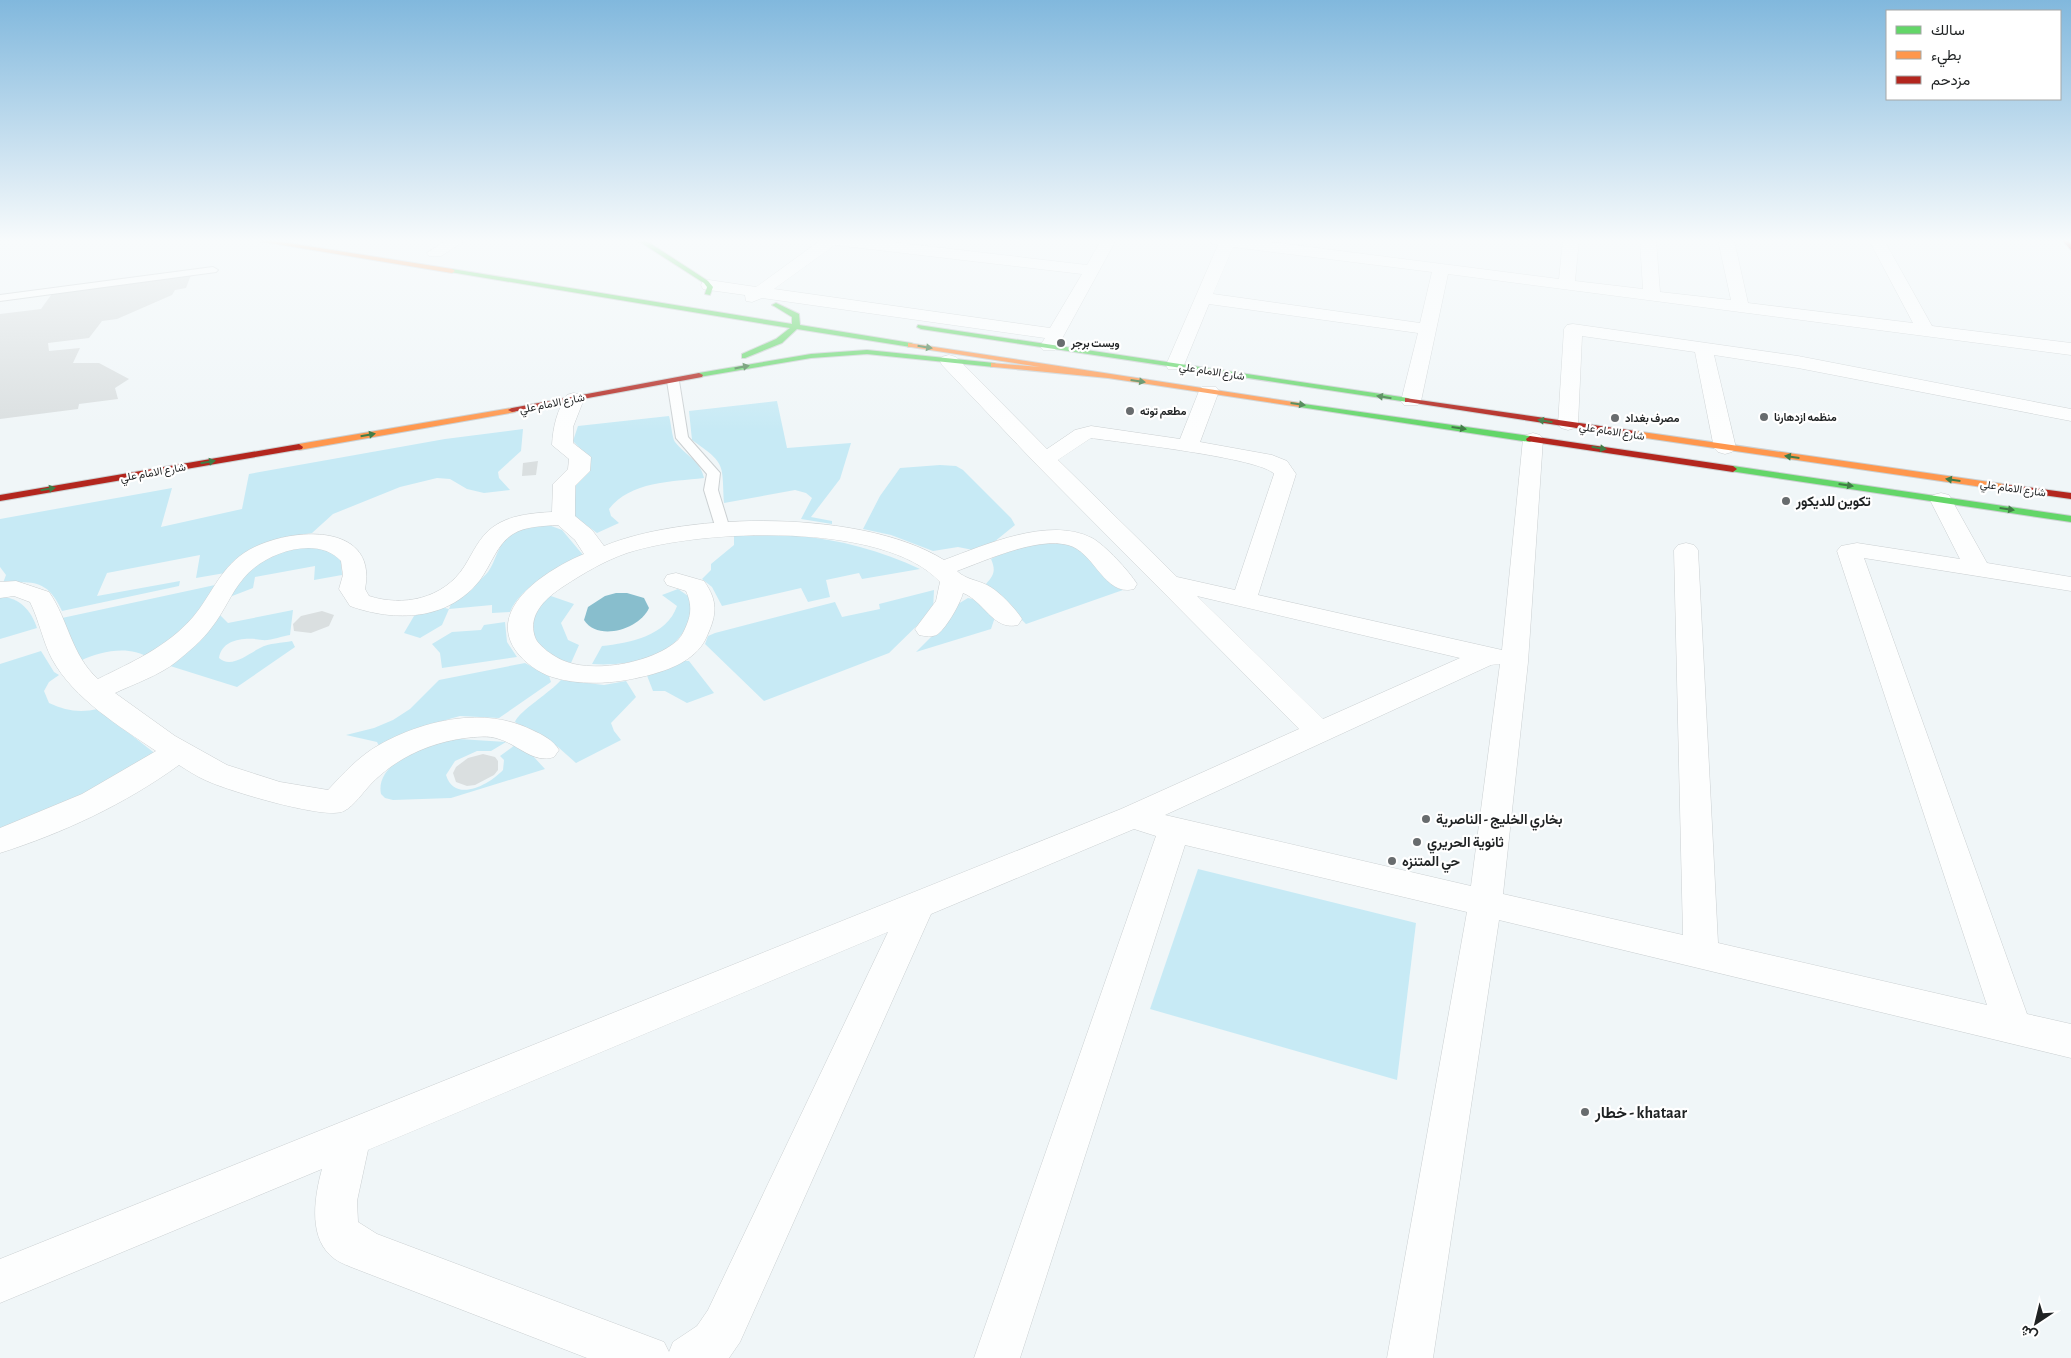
<svg xmlns="http://www.w3.org/2000/svg" width="2071" height="1358" font-family="'Alegreya Sans',Vazirmatn,sans-serif">
	<style>
		.green { fill: #c7eaf5 }
		.water { fill: #88becd }
		.building { fill: #dadfe0 }
		.lines { fill: none; stroke-linecap: round; stroke-linejoin: round }
		.lane-casing { stroke: #cbd0d2; stroke-width: 2 }
		.street-casing { stroke: #cbd0d2; stroke-width: 1 }
		.fast-casing { stroke: #cbd0d2; stroke-width: 2 }
		.slow-casing { stroke: #cbd0d2; stroke-width: 2 }
		.jam-casing { stroke: #cbd0d2; stroke-width: 2 }
		.lane { fill: #fdfefe; fill-rule: evenodd }
		.street { fill: #fdfefe; fill-rule: evenodd }
		.fast { fill: #63d668; fill-rule: evenodd }
		.slow { fill: #ff974d; fill-rule: evenodd }
		.jam { fill: #b3261e; fill-rule: evenodd }
		.oneway { fill: #417c46 }
		.poi-dot { fill: #686c6e; stroke: #fff; stroke-width: 2 }
		.labels { text-anchor: middle; stroke-width: 4.5; stroke-linejoin: round; paint-order: stroke }
		.far-poi-label { font-size: 11px; font-weight: bold; fill: #1f2223; stroke: #fff; text-anchor: start }
		.far-street-label { font-size: 11px; fill: #1f2223; stroke: #fff }
		.poi-label { font-size: 14px; font-weight: bold; fill: #1f2223; stroke: #fff; text-anchor: start }
		.near-poi-label { font-size: 16px; font-weight: bold; fill: #1f2223; stroke: #fff; text-anchor: start }
	</style>
	<rect width="100%" height="100%" fill="#f0f6f8"/>
	<g class="green">
		<path d="M777,401L787,448L851,443L840,479L811,517L832,521V524L801,519L812,498L806,493L795,490L724,503C722,463 726,464 692,440L689,411Z"/>
		<path d="M669,416C671,422 672,438 675,442C686,456 700,460 704,478C671,482 631,481 609,509L611,516L619,523L597,533L574,516L576,483L588,471L591,464L589,458L573,441L578,426Z"/>
		<path d="M523,429L521,451L498,472L499,478L510,490L484,493L467,489L450,479L437,478L400,487L333,514L312,533L292,536L225,573L196,578L200,555L107,573L97,596L180,581L179,586L62,611C48,580 34,581 3,583L6,575L0,567V519L172,488L161,527L242,509L249,474L445,439Z"/>
		<path d="M940,465L956,466L963,470L1011,518L1015,525L994,542L973,550L958,547L933,551L891,535L863,529L880,496L900,468Z"/>
		<path d="M546,524L562,530L583,555C559,570 521,585 510,612L492,613V605L449,609L442,625L420,638L404,633L414,616L437,606L449,609C456,589 475,588 488,572C497,560 499,538 516,530C524,526 537,526 546,524Z"/>
		<path d="M734,535C755,536 776,534 797,536C839,539 882,551 920,569L862,579L859,573L826,580L830,597L808,602L801,588L722,606L712,587L702,579L711,570V564L734,545Z"/>
		<path d="M1056,542L1077,547L1123,590L1026,624L986,584C994,575 996,571 991,559C1012,548 1033,544 1056,542Z"/>
		<path d="M305,546L326,548L341,559L342,575L314,580L315,566L255,577L253,588L227,598C249,564 267,555 305,546Z"/>
		<path d="M215,585L194,619L149,658C129,645 101,651 80,661L62,618Z"/>
		<path d="M678,589L691,598C694,653 638,667 592,664L602,646C629,643 667,636 677,606L662,595Z"/>
		<path d="M934,590L933,610L889,653L764,701L705,644L708,636L715,633L835,602L842,617L880,609L879,604Z"/>
		<path d="M548,595L574,604L561,623L568,640L579,645L571,663C543,655 534,648 531,619Z"/>
		<path d="M0,597C19,597 31,610 37,628L0,639Z"/>
		<path d="M968,598L977,600L995,617L991,629L916,652L935,633L958,604Z"/>
		<path d="M293,610L290,635C282,636 270,641 262,640C247,637 222,638 219,658C231,669 248,654 260,648C269,643 282,643 292,641L295,647L237,687L167,665L218,613L228,623Z"/>
		<path d="M505,622L507,642L517,657L442,668L440,653L432,644L452,632L481,630L484,625Z"/>
		<path d="M41,651L54,672L59,675L49,682L44,691L49,703C66,711 80,713 98,709L157,755L142,769L0,834V664Z"/>
		<path d="M674,661H689L714,693L687,703L665,691H653L646,673Z"/>
		<path d="M525,663L549,676L551,682L499,718L460,716L435,723L381,750L377,742L346,735L374,728L393,720L410,709L439,680Z"/>
		<path d="M561,680L604,685L626,681L636,697L611,723L614,731L621,740L576,763L558,747L515,722C519,711 551,692 561,680Z"/>
		<path d="M459,739L506,742L491,751H477L455,761L446,775C455,804 490,784 503,770L504,760L500,756L515,745L533,756L545,769L451,798L393,800L385,798L381,794C374,760 434,742 459,739Z"/>
		<path d="M1198,869L1416,923L1397,1080L1150,1009Z"/>
	</g>
	<path class="water" d="M616,593H627L644,598L649,608C640,629 598,642 584,620L588,607L605,596Z"/>
	<g class="building">
		<path d="M191,275L186,288L175,290L172,295L117,319L102,321L89,338L48,343L49,351L80,348L73,363H99L129,379L115,388L118,399L79,404L78,409L0,419V314L41,309L54,291Z"/>
		<path d="M538,461L536,475L522,476L523,463Z"/>
		<path d="M322,611L334,615L329,626L311,633L294,631L293,624L301,616Z"/>
		<path d="M483,754L495,757L498,761V770L494,775L475,785L467,786L456,782L453,773L456,767L468,758Z"/>
	</g>
	<g class="lines">
		<defs>
			<g id="lane">
				<path d="M213,267L218,270L216,272L0,301V295Z"/>
				<path d="M673,378L679,381L688,437L720,473L718,490L730,529L728,532L723,533L716,529L704,490L707,474L676,438L667,381Z"/>
			</g>
			<g id="street">
				<path d="M447,240H466L441,256H429L427,253Z"/>
				<path d="M821,240H875L1087,265L1101,240H1116L1058,346L1055,350H1043L1040,346L1045,338L762,298L752,302L746,301L745,295L709,290L703,289L701,285L703,281L709,280L756,287ZM835,245L1082,274L1050,328L774,289Z"/>
				<path d="M1209,240H1255L1559,279L1563,240H1579L1575,281L1643,289L1640,240H1656L1660,292L1731,300L1718,240H1734L1748,303L1913,323L1869,240H1884L1932,326L2071,343V355L1448,274L1421,401L1418,405H1404L1401,401L1418,333L1209,304L1184,365L1182,369H1168L1166,365L1218,245L1211,243ZM1233,247L1432,272L1420,323L1213,294Z"/>
				<path d="M1573,324L1798,356L2071,409V421L1798,368L1714,355L1736,448L1732,452L1725,454L1718,452L1714,448L1695,352L1582,336L1578,424L1575,428L1568,430L1561,428L1558,424L1564,329L1567,325Z"/>
				<path d="M949,355L956,357L1047,449L1075,430L1091,426L1180,439L1199,391L1202,387H1216L1219,391L1200,442L1272,455L1287,461L1296,474L1258,595L1502,650L1523,439L1526,435L1533,433L1540,435L1543,439L1528,662L1503,894L1683,935L1674,550L1678,545L1686,543L1694,545L1698,550L1718,943L1987,1005L1837,551L1841,546L1857,543L1960,559L1930,500L1933,495L1941,493L1949,495L1987,563L2071,577V591L1864,558L2027,1014L2071,1024V1058L1499,920L1433,1358H1387L1467,912L1185,845L1020,1358H974L1156,836L1134,829L931,914L740,1342L729,1358H587L351,1267C344,1264 336,1261 330,1255C308,1234 315,1195 322,1169L0,1303V1259L1121,809L1299,729L1037,465L942,365L940,361L942,357ZM1091,438C1118,442 1262,458 1274,474L1235,590L1177,577L1058,460ZM1197,596L1460,658L1323,719ZM1500,664L1471,886L1165,815L1491,665ZM888,932L708,1310L697,1326L673,1342L669,1352L664,1342L377,1234L358,1222L357,1201L368,1150Z"/>
				<path d="M574,393L581,395L584,399L573,427V443L591,457L590,471L575,486V516L592,530L604,546C689,511 864,510 944,560C985,545 1049,516 1092,538C1105,545 1129,571 1137,584L1134,589C1104,597 1095,552 1068,545C1036,537 987,560 957,571C965,579 977,580 987,585C999,591 1015,608 1022,619L1018,625C993,631 984,601 963,593C960,604 947,627 938,634C932,638 925,636 919,635L915,629L936,601L940,582C885,521 700,529 627,553C604,561 584,573 564,586C547,597 527,614 535,637C537,643 543,647 547,651C553,655 560,660 567,662C598,673 654,662 678,640C682,636 685,629 687,624C692,612 691,602 686,591L667,585L664,580L667,575L676,573L704,581C718,601 717,614 707,636C698,658 674,668 653,674C621,683 585,687 552,677C539,673 524,662 516,651C485,607 550,568 584,554L575,540L558,525C543,526 526,526 513,534C497,544 491,565 480,580C448,621 395,622 350,606L339,589L343,575L341,561C317,534 263,553 243,579C231,593 224,612 212,627C203,640 188,652 176,662C160,675 134,684 115,693L175,736L227,765L280,782L328,790C343,774 359,756 379,745C423,720 485,706 532,730C543,735 553,740 559,750L554,757C533,764 519,745 499,739C488,735 476,737 465,738C429,743 396,758 371,784C363,792 354,806 344,811C328,821 225,790 205,780C196,776 187,770 179,765C125,804 63,833 0,853V828L82,794L156,751C119,726 74,699 52,659C43,642 39,620 30,602L14,596L0,598V582L16,581L49,592C69,621 71,655 98,679C132,662 167,647 193,617C211,596 219,570 244,553C283,527 379,519 365,589L369,596C403,607 443,599 464,567C473,553 479,537 493,527C509,515 533,513 552,512L553,484L568,469L569,459L552,445C553,427 557,410 567,395Z"/>
			</g>
			<g id="fast">
				<path d="M637,240H645L708,281L713,287L710,295L705,294L707,287L704,283Z"/>
				<path d="M452,269L792,324V317L774,306L772,305L776,303L799,314L800,325L911,343L915,345L911,347L797,329L782,343L745,358H742V354L776,339L790,328L450,272V270Z"/>
				<path d="M918,325L1408,398L1412,400L1408,402L921,329L917,327Z"/>
				<path d="M867,350L994,363L998,365L994,367L867,354L811,358L699,377L695,375L699,373L811,354Z"/>
				<path d="M1297,403L1530,436L1534,439L1530,442L1300,407L1296,405Z"/>
				<path d="M1733,466L2071,516V522L1730,471V467Z"/>
			</g>
			<g id="slow">
				<path d="M252,240H269L452,269L455,271L452,273Z"/>
				<path d="M908,343L1300,403L1304,405L1300,407L1108,378L994,367H991V363L1040,367L911,347H908Z"/>
				<path d="M512,408L516,410L515,412L299,450L295,447L299,444Z"/>
				<path d="M1635,431L2003,484L2008,487L2003,490L1632,436V432Z"/>
			</g>
			<g id="jam">
				<path d="M2062,240H2068L2071,244V250Z"/>
				<path d="M699,373L703,375L702,377L512,412L508,410L512,408Z"/>
				<path d="M1405,398L1635,431L1639,434L1635,437L1408,402H1405Z"/>
				<path d="M1530,436L1733,466L1737,469L1733,472L1527,441L1526,439Z"/>
				<path d="M299,444L303,447L302,449L0,501V495Z"/>
				<path d="M2003,484L2071,493V499L2000,489L1998,487Z"/>
			</g>
		</defs>
		<use href="#lane" class="lane-casing"/>
		<use href="#street" class="street-casing"/>
		<use href="#fast" class="fast-casing"/>
		<use href="#slow" class="slow-casing"/>
		<use href="#jam" class="jam-casing"/>
		<use href="#lane" class="lane"/>
		<use href="#street" class="street"/>
		<use href="#fast" class="fast"/>
		<use href="#slow" class="slow"/>
		<use href="#jam" class="jam"/>
	</g>
	<defs><path id="oneway-solid" d="M-6-.8H1V-3.2L6.5 0L1 3.2V.8H-6Z" transform="scale(1.25)"/></defs>
	<g class="oneway">
		<use href="#oneway-solid" transform="translate(925 347) rotate(9)"/>
		<use href="#oneway-solid" transform="translate(742 367) rotate(-11)"/>
		<use href="#oneway-solid" transform="translate(1138 381) rotate(8)"/>
		<use href="#oneway-solid" transform="translate(1384 397) rotate(-171)"/>
		<use href="#oneway-solid" transform="translate(1298 404) rotate(8)"/>
		<use href="#oneway-solid" transform="translate(1545 421) rotate(-171)"/>
		<use href="#oneway-solid" transform="translate(1459 428) rotate(8)"/>
		<use href="#oneway-solid" transform="translate(368 435) rotate(-10)"/>
		<use href="#oneway-solid" transform="translate(1599 448) rotate(9)"/>
		<use href="#oneway-solid" transform="translate(1792 457) rotate(-172)"/>
		<use href="#oneway-solid" transform="translate(208 462) rotate(-10)"/>
		<use href="#oneway-solid" transform="translate(1953 480) rotate(-172)"/>
		<use href="#oneway-solid" transform="translate(1846 485) rotate(8)"/>
		<use href="#oneway-solid" transform="translate(48 489) rotate(-10)"/>
		<use href="#oneway-solid" transform="translate(2007 509) rotate(8)"/>
	</g>
	<linearGradient id="sky" x2="0" y2="1"><stop stop-color="#81b8dd"/><stop offset="0.56" stop-color="#f8fbfc"/><stop offset="1" stop-color="#f8fbfc" stop-opacity="0"/></linearGradient>
	<rect width="2071" height="430" fill="url(#sky)"/>
	<g class="poi-dot">
		<circle cx="1061" cy="343" r="5"/>
		<circle cx="1130" cy="411" r="5"/>
		<circle cx="1764" cy="417" r="5"/>
		<circle cx="1615" cy="418" r="5"/>
		<circle cx="1786" cy="501" r="5"/>
		<circle cx="1426" cy="819" r="5"/>
		<circle cx="1417" cy="842" r="5"/>
		<circle cx="1392" cy="861" r="5"/>
		<circle cx="1585" cy="1112" r="5"/>
	</g>
	<g class="labels">
		<g class="far-poi-label">
			<text x="1071" y="347">ويست برجر</text>
			<text x="1140" y="415">مطعم توته</text>
			<text x="1774" y="421">منظمه ازدهارنا</text>
			<text x="1625" y="422">مصرف بغداد</text>
		</g>
		<g class="far-street-label">
			<text transform="translate(1212 371) rotate(9)" y="4">شارع الامام علي</text>
			<text transform="translate(552 403) rotate(-11)" y="4">شارع الامام علي</text>
			<text transform="translate(1612 431) rotate(9)" y="4">شارع الامام علي</text>
			<text transform="translate(153 472) rotate(-10)" y="4">شارع الامام علي</text>
			<text transform="translate(2013 488) rotate(8)" y="4">شارع الامام علي</text>
		</g>
		<g class="poi-label">
			<text x="1796" y="506">تكوين للديكور</text>
			<text x="1436" y="824">بخاري الخليج - الناصرية</text>
			<text x="1427" y="847">ثانوية الحريري</text>
			<text x="1402" y="866">حي المتنزه</text>
		</g>
		<g class="near-poi-label">
			<text x="1595" y="1118">خطار - khataar</text>
		</g>
	</g>
	<rect x="1886" y="10" width="175" height="90" fill="#ffffff" stroke="#a5a7a7"/>
	<rect x="1896" y="26" width="25" height="8" fill="#63d668" stroke="#a5a7a7"/>
	<text x="1931" y="35" font-size="15" fill="#1f2223">سالك</text>
	<rect x="1896" y="51" width="25" height="8" fill="#ff974d" stroke="#a5a7a7"/>
	<text x="1931" y="60" font-size="15" fill="#1f2223">بطيء</text>
	<rect x="1896" y="76" width="25" height="8" fill="#b3261e" stroke="#a5a7a7"/>
	<text x="1931" y="85" font-size="15" fill="#1f2223">مزدحم</text>
	<g transform="translate(2036 1323) rotate(215)" stroke="#ffffff" stroke-width="4" paint-order="stroke">
	<path d="M0-4L9 19L0 12L-9 19Z" fill="#1f2223"/>
	<text y="-8" font-size="14" font-weight="bold" text-anchor="middle" fill="#1f2223">ش</text>
	</g>
</svg>
